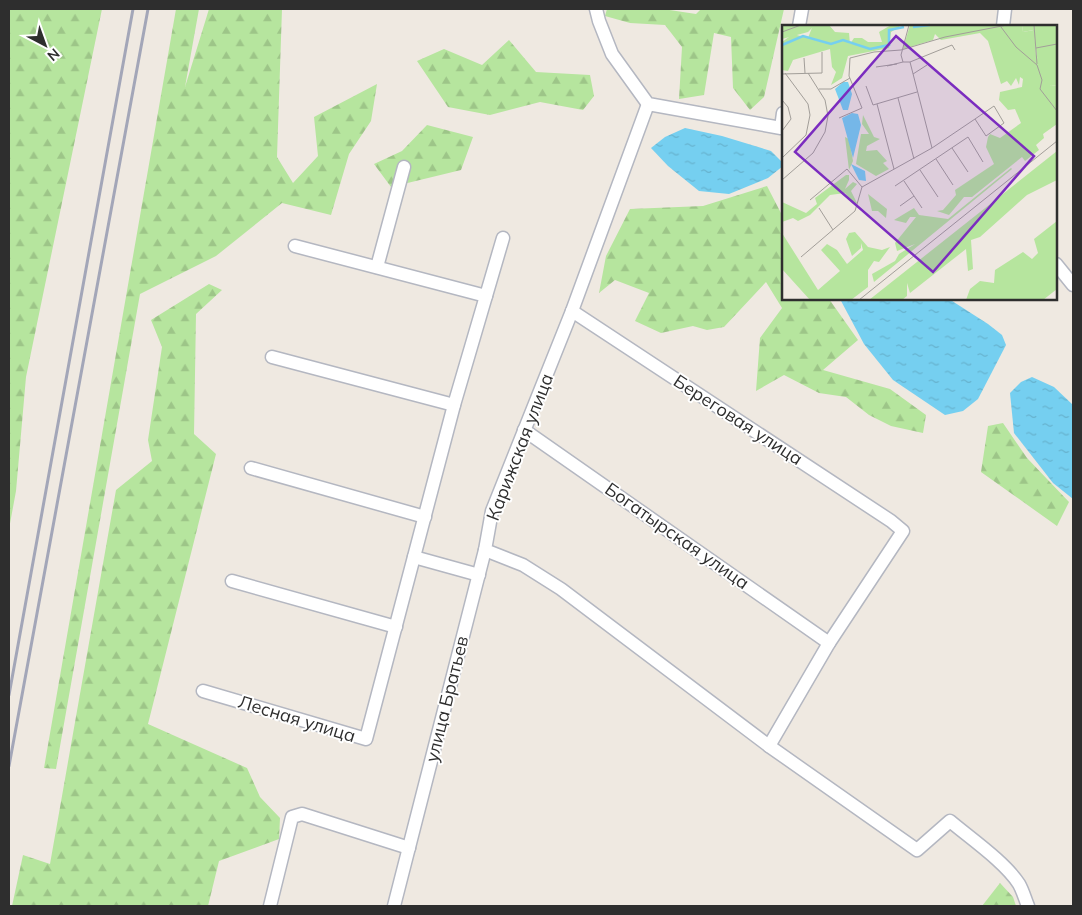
<svg xmlns="http://www.w3.org/2000/svg" width="1082" height="915" font-family="Mulish,sans-serif">
	<style>
		.forest { fill: url(#forest-firs) }
		.water { fill: url(#water-ripples) }
		.lines { fill: none; stroke-linecap: round; stroke-linejoin: round }
		.minor-casing { stroke: #b4b7c1; stroke-width: 15 }
		.minor { stroke: #fff; stroke-width: 12 }
		.rail { stroke: #a3a6b8; stroke-width: 3 }
		.labels { text-anchor: middle; stroke-width: 4; stroke-linejoin: round; paint-order: stroke }
		.street-label { font-size: 18px; fill: #2e2e2e; stroke: #fff }
		.inset-river { fill: none; stroke: #75cff0; stroke-width: 2.5 }
		.inset-road { fill: none; stroke: #a29e99; stroke-width: 1 }
		.view { fill: #7b2cbf; fill-opacity: 0.15; stroke: #7b2cbf; stroke-width: 2.5 }
		.inset-edge { fill: none; stroke: #2e2e2e; stroke-width: 2.5 }
	</style>
	<defs>
		<pattern id="forest-firs" width="22" height="20" patternUnits="userSpaceOnUse" patternTransform="scale(1.25)"><rect width="22" height="20" fill="#b6e59e"/><path d="M5 1l3.5 6h-7zM16 11l3.5 6h-7z" fill="#9dc588"/></pattern>
		<pattern id="water-ripples" width="26" height="14" patternUnits="userSpaceOnUse" patternTransform="scale(1.25)"><rect width="26" height="14" fill="#75cff0"/><path d="M2 4q2-2 4 0t4 0M15 11q2-2 4 0t4 0" fill="none" stroke="#66b2ce"/></pattern>
	</defs>
	<rect width="100%" height="100%" fill="#efe9e1"/>
	<g class="forest">
		<path d="M9,9H102L26,377L16,491L9,529Z"/>
		<path d="M176,9H199L185,87L209,9H282L277,157L293,183L318,156L314,117L377,84L371,121L349,154L331,215L282,203L216,256L140,294L56,769L44,768Z"/>
		<path d="M607,9H663L696,14L701,9H784L764,97L750,110L733,88L731,37L714,33L704,95L679,99L682,47L665,25L630,23L605,16Z"/>
		<path d="M509,40L536,72L590,75L594,96L583,110L540,102L490,115L448,107L417,61L444,49L482,65Z"/>
		<path d="M427,125L473,137L461,170L391,187L374,164L402,151Z"/>
		<path d="M767,186L783,217V299H829L858,340L823,370L890,389L926,415L923,433L891,426L869,415L846,397L819,393L784,375L756,391L760,338L782,308L766,282L724,327L707,330L693,326L661,333L635,321L649,293L615,280L599,293L606,256L630,209L703,206Z"/>
		<path d="M209,284L222,290L196,314L194,434L216,454L148,724L247,768L260,797L280,818L279,839L219,861L208,906H12L23,855L50,864L116,490L152,461L148,440L162,347L151,320Z"/>
		<path d="M1003,423L1027,458L1069,502L1057,526L981,472L988,426Z"/>
		<path d="M1000,883L1013,897L1016,906H982Z"/>
	</g>
	<g class="water">
		<path d="M685,128L722,136L771,151L783,163V166L768,178L729,194L699,191L668,166L651,148L665,137Z"/>
		<path d="M840,299H949L988,324L1002,335L1006,345L978,399L963,411L945,415L893,380L864,344Z"/>
		<path d="M1032,377L1054,387L1073,405V499L1053,483L1014,433L1010,393L1021,382Z"/>
	</g>
	<g class="lines">
		<defs>
			<g id="minor">
				<path d="M596,9L599,21L612,54L648,104L781,128L783,113"/>
				<path d="M799,26L802,9"/>
				<path d="M1003,26L1005,9"/>
				<path d="M648,104L572,311L492,511L485,550L523,565L561,589L769,746L917,850L950,821C970,838 1005,862 1019,884C1023,891 1025,899 1028,906"/>
				<path d="M295,246L486,296"/>
				<path d="M1056,264L1073,285"/>
				<path d="M377,267L404,167"/>
				<path d="M572,311L891,521L903,531L829,643L769,746"/>
				<path d="M272,357L454,405"/>
				<path d="M524,430L829,643"/>
				<path d="M251,468L425,517"/>
				<path d="M414,557L479,575"/>
				<path d="M232,581L396,627"/>
				<path d="M203,691L366,739L454,405L503,238"/>
				<path d="M270,906L292,817L302,814L409,848"/>
				<path d="M394,906L485,550"/>
			</g>
		</defs>
		<use href="#minor" class="minor-casing"/>
		<use href="#minor" class="minor"/>
		<g class="rail">
			<path d="M9,695L133,9"/>
			<path d="M9,766L148,9"/>
		</g>
	</g>
	<g class="labels">
		<g class="street-label">
			<text transform="translate(738 420) rotate(33)" y="6">Береговая улица</text>
			<text transform="translate(520 447) rotate(-69)" y="6">Карижская улица</text>
			<text transform="translate(677 536) rotate(35)" y="6">Богатырская улица</text>
			<text transform="translate(447 699) rotate(-76)" y="6">улица Братьев</text>
			<text transform="translate(297 719) rotate(17)" y="6">Лесная улица</text>
		</g>
	</g>
	<g transform="translate(782 25)">
		<rect width="275" height="275" fill="#efe9e1"/>
		<path d="M31,0H47L53,7L67,8L68,19L72,13H80L86,17H100L97,7L109,0H120L109,7L107,23L66,31L60,53L49,60L54,47L50,42L48,24L11,35L6,46L0,45V17L11,9L26,13ZM128,0H240L241,7L252,5L254,30L269,61L275,60V99L261,109L262,113L254,120L257,125L243,136L240,132L190,172H182L167,190L155,186L161,185L174,170L173,165L212,139L204,122L206,112L208,109L218,113L239,98L233,84L226,85L217,75L218,67L240,62L241,54L238,52L237,60L234,53L229,61L225,56L219,59L206,16L198,8L159,15L153,9L151,15L121,24ZM81,90L92,112L98,114L85,121L84,126L95,125L105,136L101,138L107,144L94,151L74,139L79,109H87L80,99ZM63,112L67,114L71,136L67,145ZM275,126V155L245,170L198,212L189,215L191,244L186,246L184,224L128,268L125,258V271L120,275H87ZM229,143L230,144L92,257L90,249L113,236L117,229L133,219L115,226L113,218L134,192H128L124,198L112,195L132,183L137,190L166,194ZM64,150H67V155L63,164L71,157L75,159L69,166L75,178L73,180L63,168L48,170L28,190L16,196L11,193L0,197V177L24,188L35,179L33,173ZM86,169L105,184L104,193L96,186H90ZM275,196V264L261,275H184L188,264L198,256L212,258L213,245L241,227L250,234L256,228L252,214ZM73,207L86,222L100,225L108,222L97,237L92,236L86,245V262L69,275H28L0,244V208L36,265L58,246L39,225L45,219L55,225L65,239L81,225L79,218V223L70,231L64,214L67,208Z" fill="#b6e59e"/>
		<path d="M0,0H33L26,7L0,14ZM240,0H275V60L269,61L258,51L251,5L241,7Z" fill="#b6e59e"/>
		<path d="M61,57H66L70,69L66,85H61L53,64ZM70,88L76,89L79,100L71,133L60,93ZM69,139L83,146L84,156L77,155Z" fill="#75cff0"/>
		<path class="inset-river" d="M131,2L148,0M0,20L21,11L49,19L61,15L88,24L107,20V5L122,2"/>
		<path class="inset-road" d="M252,0L255,39M219,2L234,22L255,40L260,55L258,64L275,86M0,7L19,0M254,23L275,19M22,33L23,48M128,37L170,20L173,25M105,41L121,37M94,42L115,39M0,49L40,48V27M131,49L145,40M84,61L91,80L135,67M37,64H49L68,53M116,73L132,134M0,75L6,82L9,94L0,106M95,79L112,144M57,93L80,83L67,51L68,33L92,27L119,25L163,12L225,0M150,123L153,121L193,94L212,81L222,98L204,111L193,94M170,123L186,147M0,133L24,110L28,90L26,79L3,48M154,134L171,160M138,145L156,172M0,155L31,128L43,107L46,91L43,75L26,48M122,156L140,183M113,161L186,112L201,137M80,162L150,123L128,37H121L119,30L127,0M118,181L132,171M37,183L51,205M19,232L73,186L80,162L65,144L28,175M77,275L275,116"/>
		<path class="view" d="M114,11L252,131L151,247L13,127Z"/>
		<rect width="275" height="275" class="inset-edge"/>
	</g>
	<rect width="1082" height="915" fill="none" stroke="#2e2e2e" stroke-width="20"/>
	<g transform="translate(45 45) rotate(139)" stroke="#ffffff" stroke-width="4" paint-order="stroke">
	<path d="M0-4L9 19L0 12L-9 19Z" fill="#2e2e2e"/>
	<text y="-8" font-size="14" font-weight="bold" text-anchor="middle" fill="#2e2e2e">N</text>
	</g>
</svg>
